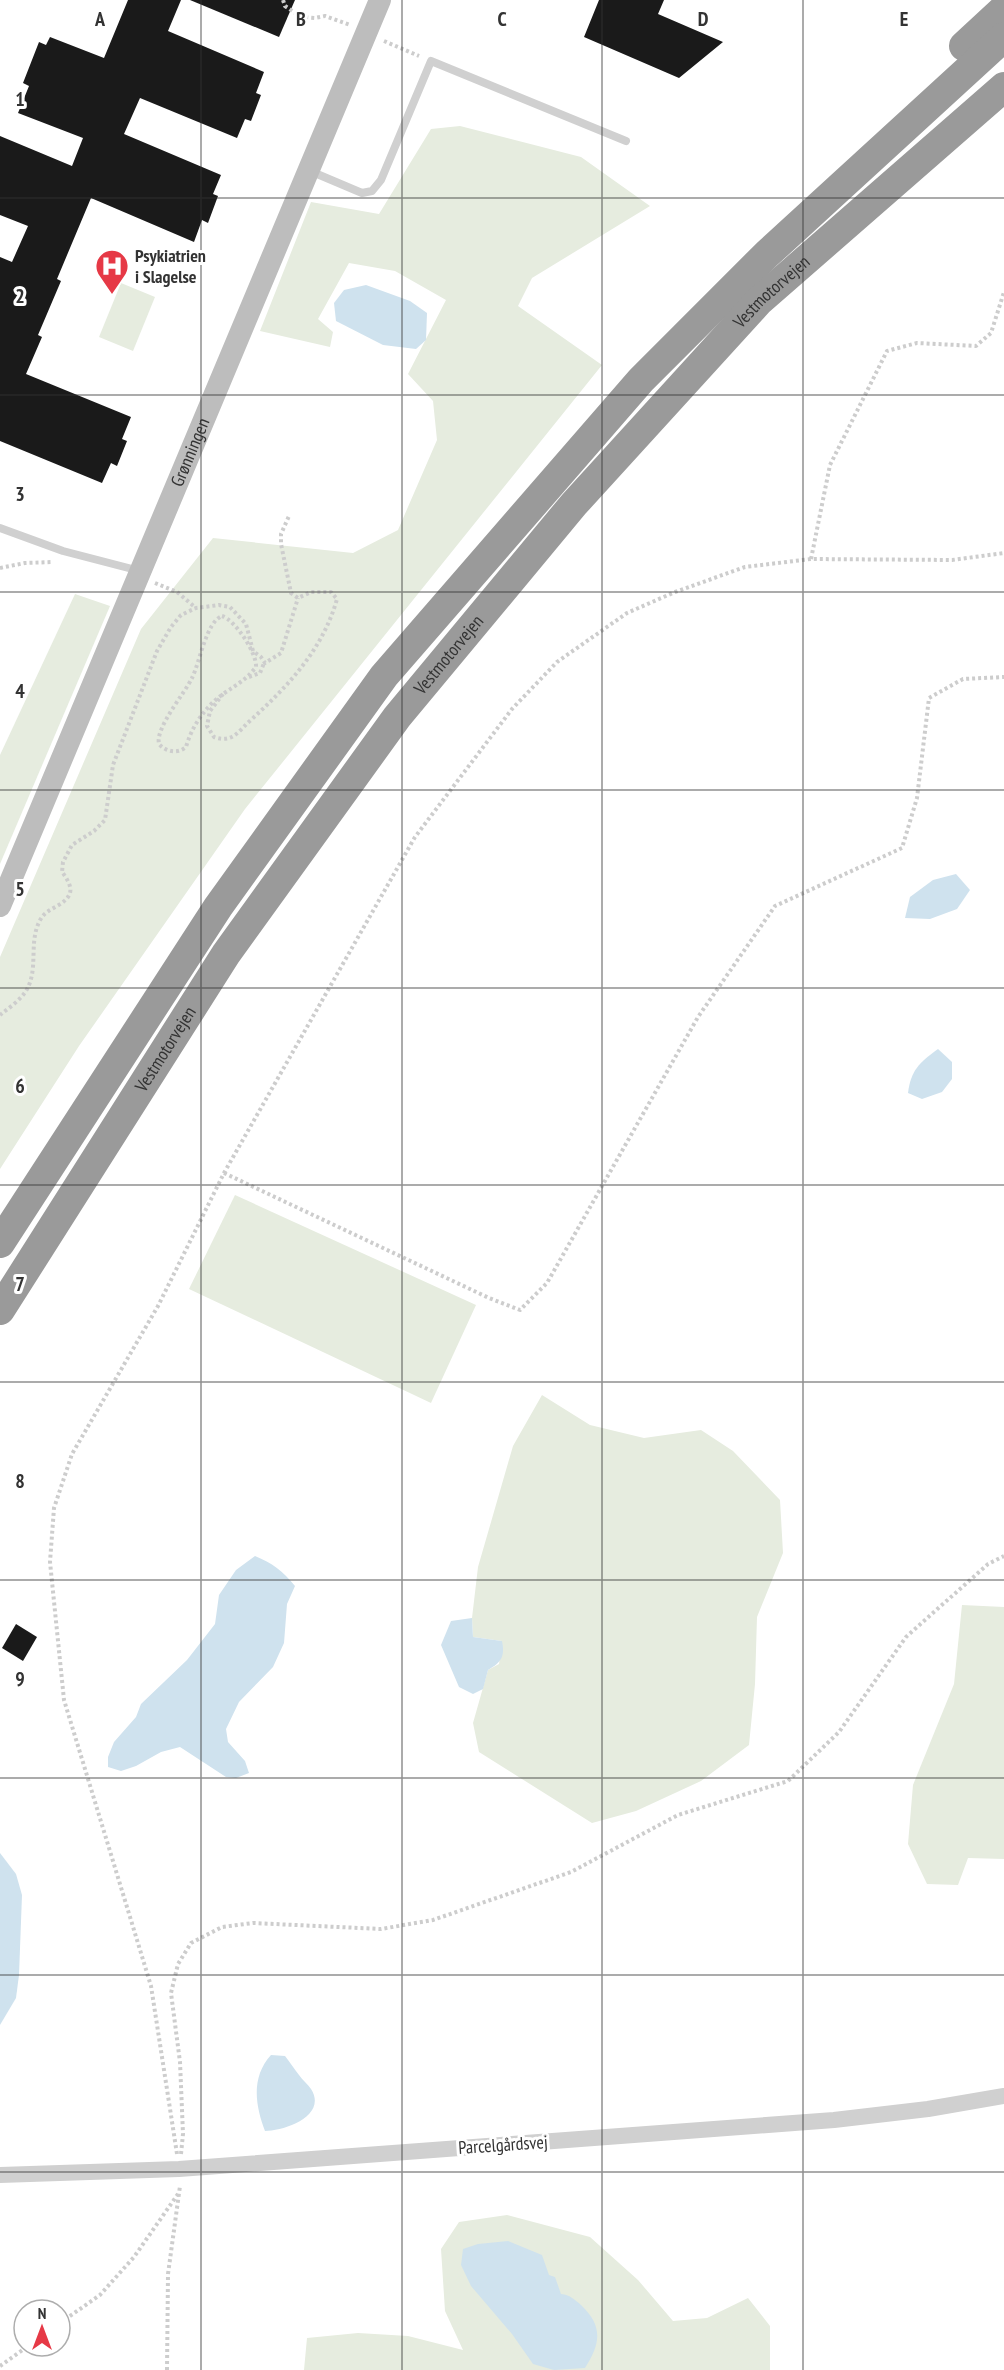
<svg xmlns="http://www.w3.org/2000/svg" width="1004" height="2370" font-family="'PT Sans Narrow',sans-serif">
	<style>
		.green { fill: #e6ecdf }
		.water { fill: #cfe2ee }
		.building { fill: #1a1a1a }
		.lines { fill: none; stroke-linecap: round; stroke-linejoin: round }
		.path { stroke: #cdcdcd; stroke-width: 4; stroke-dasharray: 3 3; stroke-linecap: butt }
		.service { stroke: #d0d0d0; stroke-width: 8 }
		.minor { stroke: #d0d0d0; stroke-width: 16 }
		.secondary { stroke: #bdbdbd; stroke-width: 22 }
		.motorway { stroke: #9a9a9a; stroke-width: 30 }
		.grid { fill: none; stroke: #333; stroke-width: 1.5; stroke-opacity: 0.55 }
		.labels { text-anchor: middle; stroke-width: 6; stroke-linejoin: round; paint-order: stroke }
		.poi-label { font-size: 18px; font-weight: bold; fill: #333; stroke: #fff; text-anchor: start }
		.street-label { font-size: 18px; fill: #333; stroke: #fff }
		.grid-label { font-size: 20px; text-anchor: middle; font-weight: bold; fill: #333; stroke: #fff; stroke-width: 6; stroke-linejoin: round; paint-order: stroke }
	</style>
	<rect width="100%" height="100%" fill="#fff"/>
	<g class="green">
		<path d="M460,126L581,157L650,206L532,278L518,306L602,365L245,809L79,1046L0,1169V957L141,629L213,538L353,553L398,530L437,440L433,401L408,374L446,300L395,271L349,263L318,319L333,332L330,347L260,331L311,202L379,214L431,129Z"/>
		<path d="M121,283L155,297L133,351L99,337Z"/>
		<path d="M75,594L110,606L0,864V755Z"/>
		<path d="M235,1195L476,1305L431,1403L189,1289Z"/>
		<path d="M542,1395L590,1425L644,1438L701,1430L733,1451L780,1500L783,1553L757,1617L755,1684L749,1745L701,1781L636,1811L592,1823L479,1752L473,1723L488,1670L499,1664L502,1641L473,1637L472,1618L478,1567L513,1446Z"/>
		<path d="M962,1605L1004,1607V1859L968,1858L958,1885L927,1884L908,1844L913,1785L954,1684Z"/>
		<path d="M507,2215L590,2237L638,2280L673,2321L707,2318L748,2298L770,2326V2370H304L307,2338L358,2333L408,2336L463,2350L445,2311L441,2249L459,2222Z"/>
	</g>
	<g class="water">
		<path d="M366,285L410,301L427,313L426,340L416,349L383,345L336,321L334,303L344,290Z"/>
		<path d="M956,874L970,890L957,909L930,919L905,918L910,897L933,880Z"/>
		<path d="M938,1049L952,1062V1079L942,1092L922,1099L908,1093C911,1070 919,1063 938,1049Z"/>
		<path d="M255,1556C272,1563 283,1571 295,1586L287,1604L284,1643L273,1667L239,1702L226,1729L228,1742L245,1761L249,1773L236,1778L226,1777L180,1747L161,1752L136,1766L121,1771L108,1767V1757L114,1742L136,1717L141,1704L187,1660L215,1624L219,1595L236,1570Z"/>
		<path d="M472,1618L473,1637L502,1641C505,1656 502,1662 488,1670L483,1689L473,1694L459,1687L441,1645L451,1621Z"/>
		<path d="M0,1853L16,1874L22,1895L19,1975L16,1998L0,2025Z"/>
		<path d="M271,2055L285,2056C290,2062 294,2069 299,2075C302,2080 308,2084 311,2089C328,2116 284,2131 265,2131C255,2105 251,2077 271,2055Z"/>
		<path d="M508,2241L542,2255L549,2275L555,2277L561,2294C570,2295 574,2299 581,2305C603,2326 601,2343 585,2368L554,2370L533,2364L512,2334L471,2286L461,2265L463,2249L478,2244Z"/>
	</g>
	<g class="building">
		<path d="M128,0H181L168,31L264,72L256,93L261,95L251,121L245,119L237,138L140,98L124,134L221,175L213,194L218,196L208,223L202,220L194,242L91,198L57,279L61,281L38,335L42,337L26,374L131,417L122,439L127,441L117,466L111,463L102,483L0,441V257L12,262L28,226L0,215V136L72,166L83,138L18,113L29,86L23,83L39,42L46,45L50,37L104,58Z"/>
		<path d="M190,0H295L279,37Z"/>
		<path d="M599,0H664L658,14L723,42L679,78L584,37Z"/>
		<path d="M16,1624L37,1637L23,1661L2,1648Z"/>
	</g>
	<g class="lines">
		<g class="path">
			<path d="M283,0L285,6L301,17L315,18L325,16L350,25"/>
			<path d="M384,41L419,56"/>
			<path d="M811,559L830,465L887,351L917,343L976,346L991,333L1004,292"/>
			<path d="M0,568L25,563L53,562"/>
			<path d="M155,583L177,592L196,608"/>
			<path d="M222,616C235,620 257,653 256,667C246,680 236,685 223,694C205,707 192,726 186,747C178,754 166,752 159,744C155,728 185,693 192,678C200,662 206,622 222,616Z"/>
			<path d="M249,677L260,673L264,663"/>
			<path d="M223,694L210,711L207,726L214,737C233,744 239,730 252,719C289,685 323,649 337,599L331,592H311L298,598L291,593L281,544V534L289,516"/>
			<path d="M0,1015C10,1007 24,998 29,985C38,963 28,938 42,917C48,908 66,905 70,893C72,886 66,877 62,872L63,862L72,845L94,831L105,820L113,765L157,651L171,627L181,615L196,608L219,605L230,607L246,624L253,651L261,657L265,663L281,653L298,598"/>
			<path d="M224,1173L489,1298L520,1310L547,1283L698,1017L775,906L902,848L917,798L929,698L963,679L1004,677"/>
			<path d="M177,2154L151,1986L64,1700L50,1562L54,1508L72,1454L158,1306L224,1173L415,837L512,709L557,662L627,613L675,592L745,567L811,559L952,560L1004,553"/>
			<path d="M181,2154L183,2134L180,2062L171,1993L178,1964L191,1943L222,1927L253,1923L381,1929L433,1920L571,1872L678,1815L788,1781L839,1732L906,1637L988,1564L1004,1556"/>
			<path d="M60,2323L100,2295L134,2257L178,2194"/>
			<path d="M0,2366L28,2346"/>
			<path d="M167,2370L168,2274L180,2186"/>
		</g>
		<g class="service">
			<path d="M310,171L362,193L372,191L381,180L431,61L626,141"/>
			<path d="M0,528L63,551L140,571"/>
		</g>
		<path class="minor" d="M0,2175L179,2169L834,2120L928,2109L1004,2096"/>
		<path class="secondary" id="s1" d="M0,906L380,0"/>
		<g class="motorway">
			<path d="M964,46L1004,9"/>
			<path d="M0,1243L218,907L384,676L641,380L767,254L1004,37"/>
			<path id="s2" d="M0,1310L226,954L397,717L574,504L759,301L1004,87"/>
		</g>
	</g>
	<path class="grid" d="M201,0V2370M402,0V2370M602,0V2370M803,0V2370M0,198H1004M0,395H1004M0,592H1004M0,790H1004M0,988H1004M0,1185H1004M0,1382H1004M0,1580H1004M0,1778H1004M0,1975H1004M0,2172H1004"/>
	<defs>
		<symbol id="hospital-pin" viewBox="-11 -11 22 30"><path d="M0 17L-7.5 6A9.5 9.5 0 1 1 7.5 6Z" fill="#e63946" stroke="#fff"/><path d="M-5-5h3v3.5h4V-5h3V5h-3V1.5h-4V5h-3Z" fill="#fff"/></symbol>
	</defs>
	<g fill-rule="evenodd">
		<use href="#hospital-pin" x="93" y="247" width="38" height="52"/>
	</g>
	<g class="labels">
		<g class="poi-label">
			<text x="135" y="262">Psykiatrien<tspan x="135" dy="21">i Slagelse</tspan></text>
		</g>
		<g class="street-label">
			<text dy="6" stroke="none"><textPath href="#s2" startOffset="1281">Vestmotorvejen</textPath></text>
			<text dy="6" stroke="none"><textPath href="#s1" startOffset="492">Grønningen</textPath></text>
			<text dy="6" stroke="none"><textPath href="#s2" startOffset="795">Vestmotorvejen</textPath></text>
			<text dy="6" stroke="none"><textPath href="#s2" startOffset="309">Vestmotorvejen</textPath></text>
			<text transform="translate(503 2145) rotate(-4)" y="6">Parcelgårdsvej</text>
		</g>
	</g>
	<g class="grid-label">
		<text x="100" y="26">A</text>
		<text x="301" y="26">B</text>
		<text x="502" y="26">C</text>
		<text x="703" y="26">D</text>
		<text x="904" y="26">E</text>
		<text x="20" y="106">1</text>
		<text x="20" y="303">2</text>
		<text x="20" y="501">3</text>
		<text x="20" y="698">4</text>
		<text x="20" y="896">5</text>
		<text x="20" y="1093">6</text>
		<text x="20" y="1291">7</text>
		<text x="20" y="1488">8</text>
		<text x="20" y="1686">9</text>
	</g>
	<g transform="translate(42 2328)"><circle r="28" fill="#ffffff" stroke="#adadad" stroke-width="1.5"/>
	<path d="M0-4.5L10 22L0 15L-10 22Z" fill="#e63946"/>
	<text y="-9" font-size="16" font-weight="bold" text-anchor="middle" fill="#333333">N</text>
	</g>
</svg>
